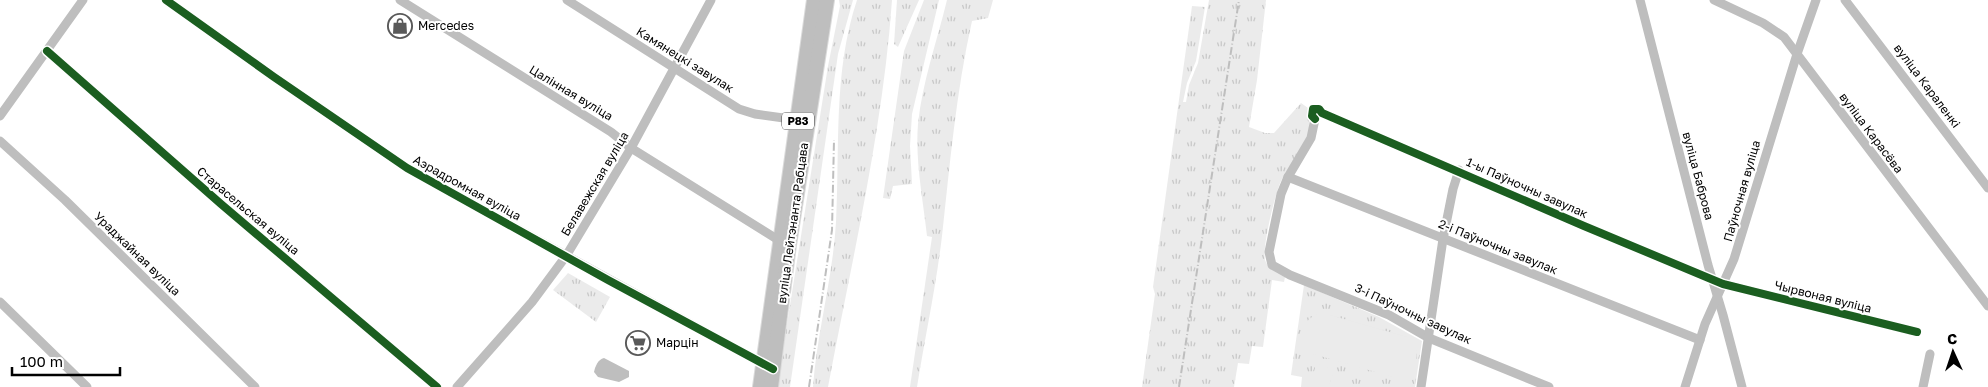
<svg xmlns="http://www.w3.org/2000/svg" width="1988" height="387" font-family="'Golos Text',sans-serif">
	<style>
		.grass { fill: url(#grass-tufts) }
		.pitch { fill: #ebebeb }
		.water { fill: #bebebe }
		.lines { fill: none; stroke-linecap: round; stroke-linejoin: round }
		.highway-casing { stroke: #dbdbdb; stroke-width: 16 }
		.minor { stroke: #bebebe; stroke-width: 9 }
		.highway { stroke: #bebebe; stroke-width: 14 }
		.rail { stroke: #bebebe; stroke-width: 2; stroke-dasharray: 8 2.5 1 2.5; stroke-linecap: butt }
		.cycleway-casing { stroke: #fff; stroke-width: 11 }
		.cycleway { stroke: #1b5e20; stroke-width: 8 }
		.labels { text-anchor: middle; stroke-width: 4; stroke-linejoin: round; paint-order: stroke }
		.shield { fill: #fff; stroke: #4c4c4c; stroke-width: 1 }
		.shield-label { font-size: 11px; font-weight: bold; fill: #000 }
		.poi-label { font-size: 12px; fill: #000; stroke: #fff; text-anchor: start }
		.street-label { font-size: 12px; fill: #000; stroke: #fff }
	</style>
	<defs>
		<pattern id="grass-tufts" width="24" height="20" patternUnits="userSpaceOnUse" patternTransform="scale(1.25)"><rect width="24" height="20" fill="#ebebeb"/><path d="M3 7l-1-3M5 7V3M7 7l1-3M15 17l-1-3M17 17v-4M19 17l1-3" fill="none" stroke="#c8c8c8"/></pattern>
	</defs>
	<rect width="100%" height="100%" fill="#fff"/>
	<g class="grass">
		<path d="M839,0H853L838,54L790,387H777L828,66L840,6Z"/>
		<path d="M857,0H892C883,130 852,259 828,387H813C817,332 833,277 836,222C840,147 833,72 857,0Z"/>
		<path d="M897,0H919L898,47L894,44Z"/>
		<path d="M924,0H939L912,114L910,146L912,184L893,186L890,199L883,198L904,51Z"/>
		<path d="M947,0H993L988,18L972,21C956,92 950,164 942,236C936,287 925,337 917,387H910L932,237L927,236C923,199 915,161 918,124C922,83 937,41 947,0Z"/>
		<path d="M1209,0H1266L1257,80L1249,127L1265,133H1274L1301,103L1308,108C1309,117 1311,125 1308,134C1304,151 1289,165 1281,181C1275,194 1262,247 1265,260C1268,269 1277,273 1285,277L1284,282L1272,280L1263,347L1252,346L1249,364L1238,363L1234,387H1142L1155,294L1153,287L1192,6L1205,7L1196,61L1187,83L1183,102H1186L1189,85L1198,63Z"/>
		<path d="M568,273L610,297L596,322L553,290Z"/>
		<path d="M1304,285L1379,317L1422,341L1415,387H1301L1302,377L1291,375Z"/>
	</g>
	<g class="pitch">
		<path d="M1318,314L1330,315L1407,337C1426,352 1415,375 1393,377L1313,354C1297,342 1299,321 1318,314Z"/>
		<path d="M1316,364L1334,369L1329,387H1310Z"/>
	</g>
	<path class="water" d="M604,358L629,371V377L619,382L598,377L594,372C595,367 598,359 604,358Z"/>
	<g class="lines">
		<defs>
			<g id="highway">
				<path d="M760,387L814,0"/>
				<path d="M771,387L789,245L827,0"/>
			</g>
		</defs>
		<use href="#highway" class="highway-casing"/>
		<g class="minor">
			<path d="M166,0L274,77L407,168L767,366"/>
			<path d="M400,0L611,132L631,148L780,241"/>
			<path d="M567,0L739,109L755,114L798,120"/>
			<path d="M1640,0L1708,265L1723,315L1742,387"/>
			<path d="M1714,0L1763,23L1784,37L1988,306"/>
			<path d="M1845,0L1988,188"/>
			<path d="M47,51L221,204L437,387"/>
			<path d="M0,116L83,0"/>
			<path d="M1315,119L1312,116L1313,109H1319L1322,113L1584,226L1723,284L1917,332"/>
			<path d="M1315,119L1311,138L1288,177L1281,194L1269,252L1272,265L1290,275L1389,315L1429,338L1549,387"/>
			<path d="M0,141L65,200L255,387"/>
			<path d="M1288,177L1700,340"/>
			<path d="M0,302L87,387"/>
			<path d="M457,387L532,302L566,256L631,148L711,0"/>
			<path d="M1421,387L1443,239L1453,189L1459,170"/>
			<path d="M1685,387L1705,324L1734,259L1797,54L1816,0"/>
			<path d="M1923,387L1930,354"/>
		</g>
		<use href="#highway" class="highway"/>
		<g class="rail">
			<path d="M809,387L832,230L834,140"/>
			<path d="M1179,387L1239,0"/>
		</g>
		<defs>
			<g id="cycleway">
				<path d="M166,0L274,77L407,168L608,280L773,369"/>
				<path d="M47,51L221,204L437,387"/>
				<path d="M1315,119L1312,116L1313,109H1319L1322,113L1584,226L1723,284L1917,332"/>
			</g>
		</defs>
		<use href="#cycleway" class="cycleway-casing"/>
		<use href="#cycleway" class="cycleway"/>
	</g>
	<defs>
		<symbol id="shop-ring" viewBox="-11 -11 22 22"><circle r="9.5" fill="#fff" stroke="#595959" stroke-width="1.5"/><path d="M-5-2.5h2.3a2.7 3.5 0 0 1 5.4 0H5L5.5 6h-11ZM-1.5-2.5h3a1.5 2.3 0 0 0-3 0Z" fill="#595959"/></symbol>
		<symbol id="supermarket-ring" viewBox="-11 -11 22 22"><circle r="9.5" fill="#fff" stroke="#595959" stroke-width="1.5"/><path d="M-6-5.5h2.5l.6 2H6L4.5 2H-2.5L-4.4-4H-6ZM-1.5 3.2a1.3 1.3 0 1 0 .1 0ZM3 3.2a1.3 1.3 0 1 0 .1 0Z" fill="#595959"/></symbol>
	</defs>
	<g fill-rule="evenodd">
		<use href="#shop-ring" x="386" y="12" width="28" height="28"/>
		<use href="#supermarket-ring" x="624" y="329" width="28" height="28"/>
	</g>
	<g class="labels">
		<rect class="shield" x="782" y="112.5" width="32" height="17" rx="4"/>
		<g class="shield-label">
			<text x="798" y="125">Р83</text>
		</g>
		<g class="poi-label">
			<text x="418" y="30">Mercedes</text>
			<text x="656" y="347">Марцін</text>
		</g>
		<g class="street-label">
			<text transform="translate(685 60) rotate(32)" y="4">Камянецкі завулак</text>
			<text transform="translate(1927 86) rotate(53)" y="4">вуліца Караленкі</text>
			<text transform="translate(571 93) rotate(31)" y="4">Цалінная вуліца</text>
			<text transform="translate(1871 133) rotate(53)" y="4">вуліца Карасёва</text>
			<text transform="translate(1698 176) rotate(75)" y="4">вуліца Баброва</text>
			<text transform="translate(595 184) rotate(-59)" y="4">Белавежская вуліца</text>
			<text transform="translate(467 188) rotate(29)" y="4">Аэрадромная вуліца</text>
			<text transform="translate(1527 188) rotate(24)" y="4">1-ы Паўночны завулак</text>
			<text transform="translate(1742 191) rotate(-74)" y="4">Паўночная вуліца</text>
			<text transform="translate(248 211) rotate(40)" y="4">Старасельская вуліца</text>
			<text transform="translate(793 223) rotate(-82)" y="4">вуліца Лейтэнанта Рабцава</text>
			<text transform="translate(1498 247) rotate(22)" y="4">2-і Паўночны завулак</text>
			<text transform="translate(137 254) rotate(44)" y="4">Ураджайная вуліца</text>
			<text transform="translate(1823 297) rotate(14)" y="4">Чырвоная вуліца</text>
			<text transform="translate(1413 314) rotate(25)" y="4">3-і Паўночны завулак</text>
		</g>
	</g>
	<g transform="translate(1953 352) rotate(357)" stroke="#ffffff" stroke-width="4" paint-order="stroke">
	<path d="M0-4L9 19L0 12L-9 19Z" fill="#000000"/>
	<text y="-8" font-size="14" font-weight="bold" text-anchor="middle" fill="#000000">С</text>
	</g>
	<path d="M12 367v8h108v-8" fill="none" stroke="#000000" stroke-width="2.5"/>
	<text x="20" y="367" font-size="15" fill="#000000" stroke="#ffffff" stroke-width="4" paint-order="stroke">100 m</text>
</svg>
